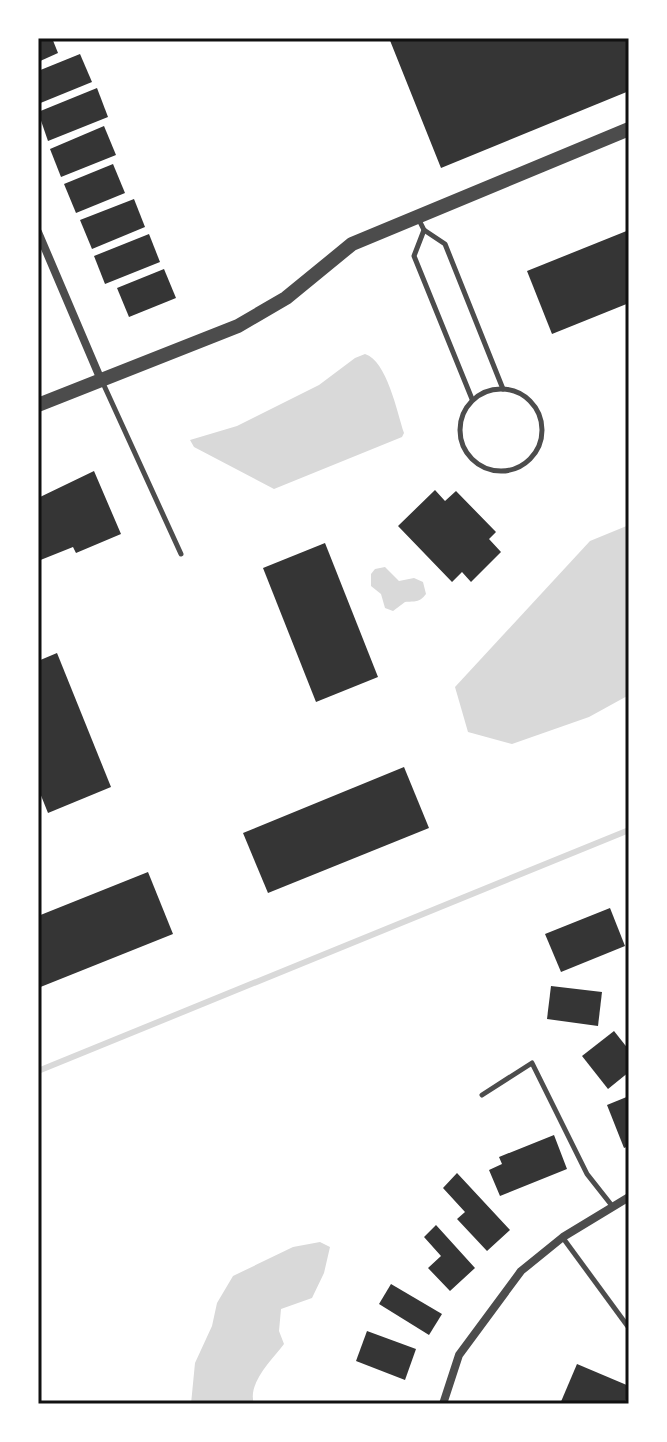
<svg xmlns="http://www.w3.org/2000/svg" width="667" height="1442" font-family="'Public Sans',sans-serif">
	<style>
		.water { fill: #d9d9d9 }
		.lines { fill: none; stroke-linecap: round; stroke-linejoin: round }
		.stream { stroke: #d9d9d9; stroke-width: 6 }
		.building { fill: #353535 }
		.service { stroke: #4c4c4c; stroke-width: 5 }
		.minor { stroke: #4c4c4c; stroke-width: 8 }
		.tertiary { stroke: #4c4c4c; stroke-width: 14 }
		.neatline { fill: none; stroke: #111; stroke-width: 3 }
	</style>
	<rect width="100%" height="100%" fill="#fff"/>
	<g class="water">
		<path d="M365,354C387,361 397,412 404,433L402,437L274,489L194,447L190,440L237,426L319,385L355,358Z"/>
		<path d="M629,525V695L589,717L512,744L468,732L455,687L590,541Z"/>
		<path d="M385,567L399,581L414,578L423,582L426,594C419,603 415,601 405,602L393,611L385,608L381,594L371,586V574L375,569Z"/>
		<path d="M320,1242L330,1247L324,1273L312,1298L281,1309L279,1331L284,1344C272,1360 247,1383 254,1404H191L195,1363L212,1326L217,1303L233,1276L293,1247Z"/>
	</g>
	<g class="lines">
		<path class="stream" d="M38,1071L629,830"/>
	</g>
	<g class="building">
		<path d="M38,38H52L58,53L38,62Z"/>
		<path d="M389,38H629V91L441,168Z"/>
		<path d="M80,54L92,82L38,104V71Z"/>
		<path d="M97,88L108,117L48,141L38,112Z"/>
		<path d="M104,126L116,155L61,177L50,149Z"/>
		<path d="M113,164L125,193L76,213L64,184Z"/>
		<path d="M134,199L145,227L92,249L80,220Z"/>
		<path d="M629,230V303L552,334L527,271Z"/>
		<path d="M149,234L160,262L105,284L94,256Z"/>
		<path d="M164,269L176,298L129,317L117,288Z"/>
		<path d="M94,471L121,534L76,553L73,547L38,561V498Z"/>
		<path d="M435,490L445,501L456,491L496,532L489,539L501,552L471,582L462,572L452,582L398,526Z"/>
		<path d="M325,543L378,677L316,702L263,568Z"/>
		<path d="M57,653L111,787L48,813L38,788V661Z"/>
		<path d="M404,767L429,828L268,893L243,833Z"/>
		<path d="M148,872L173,934L38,988V916Z"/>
		<path d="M610,908L625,946L561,972L545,934Z"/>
		<path d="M551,986L602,992L598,1026L547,1019Z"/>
		<path d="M614,1031L629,1050V1072L608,1089L582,1056Z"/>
		<path d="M629,1096V1146L624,1148L607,1105Z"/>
		<path d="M554,1135L567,1169L500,1196L489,1170L502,1164L499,1157Z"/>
		<path d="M457,1173L510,1230L487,1251L457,1219L465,1212L443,1188Z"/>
		<path d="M436,1225L475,1268L450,1291L428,1268L441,1256L424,1237Z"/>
		<path d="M391,1284L442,1314L429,1335L379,1304Z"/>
		<path d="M367,1331L416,1349L405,1380L356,1361Z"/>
		<path d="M577,1364L629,1386L625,1404H560Z"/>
	</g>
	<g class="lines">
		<g class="service">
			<path d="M418,218L424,230L445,244L503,389"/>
			<path d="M424,230L414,256L472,399"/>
			<path d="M102,381L181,554"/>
			<circle cx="501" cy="430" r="41"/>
			<path d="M482,1095L532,1063L587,1174L613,1207"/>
			<path d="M563,1238L629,1328"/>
		</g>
		<g class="minor">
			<path d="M38,232L101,380"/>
			<path d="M443,1404L459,1355L521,1271L563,1237L629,1197"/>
		</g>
		<path class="tertiary" d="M38,405L238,326L286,298L352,244L629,129"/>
	</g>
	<rect width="667" height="1442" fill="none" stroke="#ffffff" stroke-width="80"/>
	<rect x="40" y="40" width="587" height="1362" class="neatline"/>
</svg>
